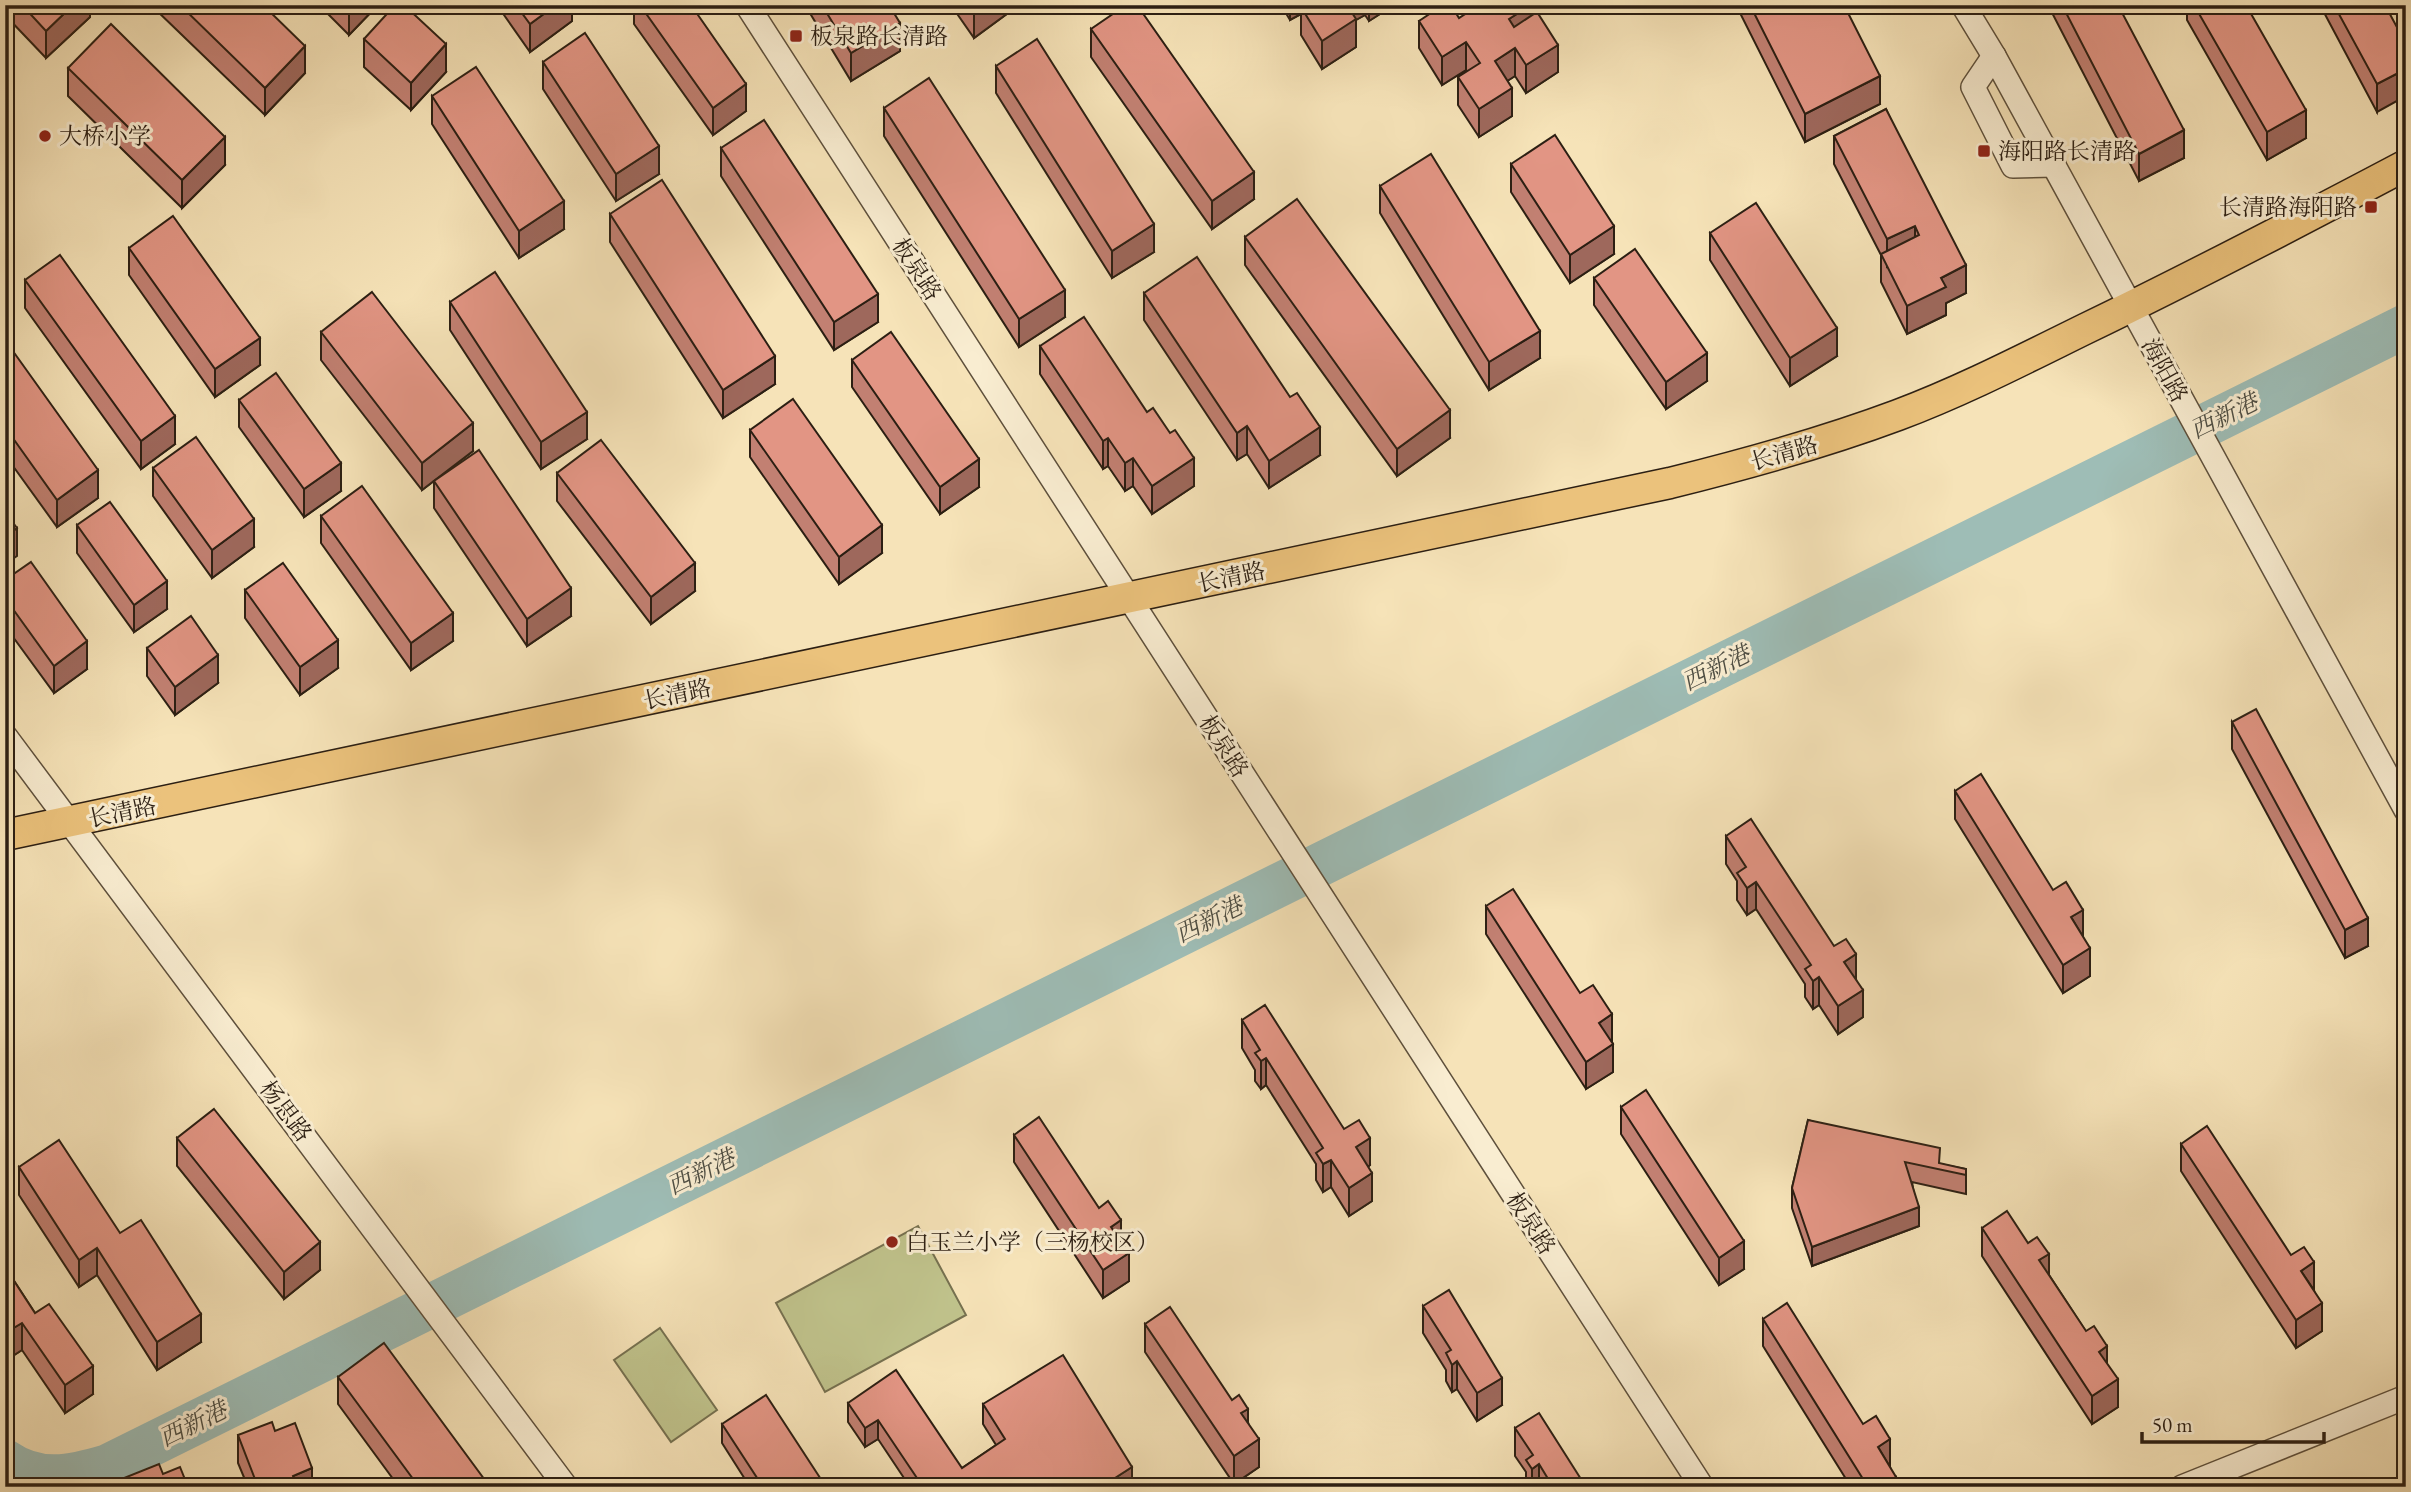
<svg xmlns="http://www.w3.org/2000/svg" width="2411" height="1492" font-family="'EB Garamond','Noto Serif SC',serif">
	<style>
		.green { fill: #c0c38c; stroke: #767150; stroke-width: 2 }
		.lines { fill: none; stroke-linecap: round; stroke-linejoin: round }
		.river { stroke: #9ebdb6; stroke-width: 44 }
		.minor-casing { stroke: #5e503c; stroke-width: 26 }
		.major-casing { stroke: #2c1f13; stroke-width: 33 }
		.minor { stroke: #f9edd1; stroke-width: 23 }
		.major { stroke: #ebc27c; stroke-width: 30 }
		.wall { fill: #c28072; stroke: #2c1f13; stroke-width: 2 }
		.shaded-wall { fill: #9e685c; stroke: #2c1f13; stroke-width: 2 }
		.building { fill: #e29584; stroke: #2c1f13; stroke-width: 2 }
		.poi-dot { fill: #8f2418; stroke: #f9edd1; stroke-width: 2.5 }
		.labels { text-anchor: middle; stroke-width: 6; stroke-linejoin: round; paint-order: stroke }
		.poi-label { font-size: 23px; fill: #2c1f13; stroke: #f9edd1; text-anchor: start }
		.street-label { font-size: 23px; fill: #2c1f13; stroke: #f9edd1 }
		.water-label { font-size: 24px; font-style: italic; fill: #4e4e44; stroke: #f9edd1 }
	</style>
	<rect width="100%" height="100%" fill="#f6e3b8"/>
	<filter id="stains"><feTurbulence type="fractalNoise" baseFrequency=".00286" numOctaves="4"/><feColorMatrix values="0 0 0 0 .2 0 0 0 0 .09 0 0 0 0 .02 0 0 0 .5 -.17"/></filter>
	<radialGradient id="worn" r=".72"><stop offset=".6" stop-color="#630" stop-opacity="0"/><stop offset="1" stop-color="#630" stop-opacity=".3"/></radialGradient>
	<g class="green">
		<path d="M918,1226L966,1315L825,1392L776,1303Z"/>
		<path d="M660,1328L717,1410L671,1442L614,1360Z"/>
	</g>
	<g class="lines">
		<path class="river" d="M5,1461C38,1484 71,1477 108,1466L2406,326"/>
		<defs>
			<g id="minor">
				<path d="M747,5L1702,1487"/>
				<path d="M1963,5L1994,56L2406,810"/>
				<path d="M1994,56L1973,87L2013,166L2054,165"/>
				<path d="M5,736L566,1487"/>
				<path d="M2182,1487L2406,1397"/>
			</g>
			<path id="major" d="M5,835L1670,483C1747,464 1823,443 1898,415C1962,391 2024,359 2085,329C2193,277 2300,221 2406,165"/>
		</defs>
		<use href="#minor" class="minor-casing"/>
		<use href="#major" class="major-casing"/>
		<use href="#minor" class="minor"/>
		<use href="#major" class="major"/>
	</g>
	<g class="wall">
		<path d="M5,5H90V17L46,58L5,15Z"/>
		<path d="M153,5H263L305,73L265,115L153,7Z"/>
		<path d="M319,5H378L349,35Z"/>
		<path d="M497,5H572V21L530,52Z"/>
		<path d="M634,5H691L746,111L713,135L634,24Z"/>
		<path d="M805,5H889L900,51L851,81Z"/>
		<path d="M951,5H1019L974,38Z"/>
		<path d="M1281,5H1394L1369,21L1365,15L1356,20V47L1322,69L1301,35V14L1290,20Z"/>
		<path d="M1533,5V15L1558,72L1526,93L1515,76L1507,81L1512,116L1479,137L1458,105V77L1467,71L1466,70L1442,85L1419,48V21L1459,18Z"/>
		<path d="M1736,5H1844L1880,104L1805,142Z"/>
		<path d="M2048,5H2118L2184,158L2139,181Z"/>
		<path d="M2187,5H2246L2306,138L2267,160L2187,20Z"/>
		<path d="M2320,5H2385L2377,112Z"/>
		<path d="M1091,29L1254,199L1212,229L1091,57Z"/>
		<path d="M364,39L446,72L411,110L364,67Z"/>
		<path d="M543,62L659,174L616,201L543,89Z"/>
		<path d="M996,66L1154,252L1112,278L996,93Z"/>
		<path d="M68,68L225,165L182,208L68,96Z"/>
		<path d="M432,96L564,229L519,258L432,124Z"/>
		<path d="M884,108L1065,317L1019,347L884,136Z"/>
		<path d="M1886,109L1966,293L1946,303V315L1907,334L1881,282V255L1834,164V136Z"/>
		<path d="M721,148L878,322L834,350L721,176Z"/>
		<path d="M1511,164L1614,254L1570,283L1511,192Z"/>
		<path d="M1380,186L1540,358L1489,390L1380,213Z"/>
		<path d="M610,214L775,384L723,418L610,242Z"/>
		<path d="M1710,233L1837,356L1790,386L1710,260Z"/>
		<path d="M1245,237L1450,438L1397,476L1245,265Z"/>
		<path d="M129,248L260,365L215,397L129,275Z"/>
		<path d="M1594,278L1707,381L1666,409L1594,305Z"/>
		<path d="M25,280L175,444L141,469L25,308Z"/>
		<path d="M1144,293L1320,455L1269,488L1247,454L1237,460L1144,320Z"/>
		<path d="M450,302L587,439L541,469L450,330Z"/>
		<path d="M321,332L473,451L422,490L321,360Z"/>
		<path d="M5,340L98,498L57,527L5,455Z"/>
		<path d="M1040,346L1147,412L1170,433L1194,486L1152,514L1133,486L1125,491L1108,466L1103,469L1040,374Z"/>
		<path d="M852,360L979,487L940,514L852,387Z"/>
		<path d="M239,400L341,491L304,517L239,427Z"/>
		<path d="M750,430L882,553L839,584L750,457Z"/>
		<path d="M153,468L254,547L212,578L153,496Z"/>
		<path d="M557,473L695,591L651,624L557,501Z"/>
		<path d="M434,481L571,616L527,646L434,508Z"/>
		<path d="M321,516L453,641L411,670L321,543Z"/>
		<path d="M77,525L167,609L134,632L77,553Z"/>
		<path d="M5,580L87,669L54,693L5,626Z"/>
		<path d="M245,590L338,668L300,695L245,618Z"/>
		<path d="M147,648L218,683L175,715L147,676Z"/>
		<path d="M2232,722L2368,946L2345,958L2232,749Z"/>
		<path d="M1955,791L2083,937L2090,976L2063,993L1955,819Z"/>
		<path d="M1726,836L1856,979L1863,1017L1838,1034L1819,1005L1813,1009L1805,997V984L1756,909L1747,915L1737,900V881L1726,864Z"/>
		<path d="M1486,906L1612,1042L1613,1072L1586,1089L1486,934Z"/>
		<path d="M1242,1020L1344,1129L1370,1165L1368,1167L1372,1201L1349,1216L1331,1187L1323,1192L1316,1180V1164L1266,1085L1261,1089L1255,1081V1070L1242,1048Z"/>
		<path d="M2406,1046V1078L2404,1075V1047Z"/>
		<path d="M1621,1107L1744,1269L1719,1285L1621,1134Z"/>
		<path d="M1808,1120L1940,1164L1966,1169V1194L1912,1182L1919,1226L1812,1266L1792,1208V1188Z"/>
		<path d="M1014,1135L1121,1241L1129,1281L1103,1298L1014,1162Z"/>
		<path d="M177,1138L320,1270L284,1299L177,1166Z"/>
		<path d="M2181,1144L2314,1290L2322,1331L2296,1348L2181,1171Z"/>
		<path d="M19,1167L201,1342L157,1370L97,1275L79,1287L19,1195Z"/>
		<path d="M1982,1228L2049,1275L2107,1364L2118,1407L2092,1424L1982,1256Z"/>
		<path d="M5,1267L35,1313L93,1394L65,1413L22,1350L5,1361Z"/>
		<path d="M1423,1306L1502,1405L1477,1421L1457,1389L1452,1392L1446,1381V1370L1423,1333Z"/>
		<path d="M1763,1319L1890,1467L1896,1487H1851L1763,1346Z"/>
		<path d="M1145,1324L1248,1422L1259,1467L1234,1484L1145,1352Z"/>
		<path d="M338,1377L490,1487H399L338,1404Z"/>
		<path d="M848,1403L962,1468L996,1445L983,1424V1404L1132,1487H910L878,1439L865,1447L848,1422Z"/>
		<path d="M722,1424L826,1487H750L722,1443Z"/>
		<path d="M1515,1428L1586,1487H1526V1472L1515,1456Z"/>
		<path d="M275,1431L312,1487H248L238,1463V1435Z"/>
	</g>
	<g class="shaded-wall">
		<path d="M73,5H90V17L46,58V31Z"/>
		<path d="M351,5H378L349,35V7Z"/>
		<path d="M556,5H572V21L530,52V24Z"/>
		<path d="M981,5H1019L974,38V10Z"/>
		<path d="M1290,5H1313L1301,7V14L1290,20Z"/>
		<path d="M1344,5H1365V15L1356,20V47L1322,69V41Z"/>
		<path d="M1369,5H1394L1369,21Z"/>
		<path d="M1531,5H1533V31L1509,47V19Z"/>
		<path d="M900,23V51L851,81V53Z"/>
		<path d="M1466,42V70L1442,85V57Z"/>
		<path d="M446,44V72L411,110V83Z"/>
		<path d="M1558,45V72L1526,93V65Z"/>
		<path d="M305,46V73L265,115V88Z"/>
		<path d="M1515,48V76L1495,89V61Z"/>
		<path d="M2406,69V96L2377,112V84Z"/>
		<path d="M1880,76V104L1805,142V114Z"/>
		<path d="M746,84V111L713,135V108Z"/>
		<path d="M1512,88V116L1479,137V109Z"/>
		<path d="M2306,110V138L2267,160V132Z"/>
		<path d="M2184,130V158L2139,181V154Z"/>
		<path d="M225,137V165L182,208V180Z"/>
		<path d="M659,146V174L616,201V174Z"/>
		<path d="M1254,172V199L1212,229V201Z"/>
		<path d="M564,201V229L519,258V231Z"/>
		<path d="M1154,224V252L1112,278V251Z"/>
		<path d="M1614,226V254L1570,283V255Z"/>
		<path d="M1915,226V253L1887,267V239Z"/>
		<path d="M1966,265V293L1946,303V315L1907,334V306L1941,278Z"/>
		<path d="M1065,290V317L1019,347V319Z"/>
		<path d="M878,294V322L834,350V322Z"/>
		<path d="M1837,328V356L1790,386V358Z"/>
		<path d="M1540,331V358L1489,390V362Z"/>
		<path d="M260,338V365L215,397V369Z"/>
		<path d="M1707,353V381L1666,409V382Z"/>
		<path d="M775,356V384L723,418V390Z"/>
		<path d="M1450,410V438L1397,476V449Z"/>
		<path d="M587,412V439L541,469V442Z"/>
		<path d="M175,416V444L141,469V441Z"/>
		<path d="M473,423V451L422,490V463Z"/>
		<path d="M1247,426V454L1237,460V433Z"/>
		<path d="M1320,427V455L1269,488V461Z"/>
		<path d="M1108,438V466L1103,469V441Z"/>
		<path d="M1133,458V486L1125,491V463Z"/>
		<path d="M1194,458V486L1152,514V486Z"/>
		<path d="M979,459V487L940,514V487Z"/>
		<path d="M341,463V491L304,517V489Z"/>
		<path d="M98,470V498L57,527V500Z"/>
		<path d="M254,519V547L212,578V550Z"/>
		<path d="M882,525V553L839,584V557Z"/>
		<path d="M17,528V556L5,564V537Z"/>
		<path d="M695,563V591L651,624V597Z"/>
		<path d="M167,581V609L134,632V605Z"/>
		<path d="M571,588V616L527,646V619Z"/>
		<path d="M453,613V641L411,670V643Z"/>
		<path d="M338,640V668L300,695V667Z"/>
		<path d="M87,641V669L54,693V666Z"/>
		<path d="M218,655V683L175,715V687Z"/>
		<path d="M1756,882V909L1747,915V888Z"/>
		<path d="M2083,910V937L2071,917Z"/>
		<path d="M2368,918V946L2345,958V930Z"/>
		<path d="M2090,948V976L2063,993V965Z"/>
		<path d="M1856,954V982L1844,962Z"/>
		<path d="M1819,977V1005L1813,1009V981Z"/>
		<path d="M1863,990V1017L1838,1034V1006Z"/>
		<path d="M1612,1014V1042L1599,1051V1023Z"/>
		<path d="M1613,1044V1072L1586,1089V1062Z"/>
		<path d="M1266,1058V1085L1261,1089V1061Z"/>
		<path d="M1370,1138V1165L1356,1175V1147Z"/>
		<path d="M1331,1160V1187L1323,1192V1164Z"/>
		<path d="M1372,1173V1201L1349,1216V1188Z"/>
		<path d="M1919,1207V1226L1812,1266V1247Z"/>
		<path d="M1121,1220V1248L1111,1227Z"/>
		<path d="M1744,1241V1269L1719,1285V1258Z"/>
		<path d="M320,1242V1270L284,1299V1272Z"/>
		<path d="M97,1248V1275L79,1287V1260Z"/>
		<path d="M1129,1253V1281L1103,1298V1270Z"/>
		<path d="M2049,1254V1282L2039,1260Z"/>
		<path d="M2314,1262V1290L2301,1271Z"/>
		<path d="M2322,1303V1331L2296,1348V1320Z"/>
		<path d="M201,1314V1342L157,1370V1342Z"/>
		<path d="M22,1323V1350L5,1361V1333Z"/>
		<path d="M2107,1346V1374L2099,1352Z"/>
		<path d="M1457,1361V1389L1452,1392V1365Z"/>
		<path d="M93,1366V1394L65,1413V1385Z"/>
		<path d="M1502,1378V1405L1477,1421V1393Z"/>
		<path d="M2118,1379V1407L2092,1424V1396Z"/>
		<path d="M1248,1409V1436L1241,1413Z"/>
		<path d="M878,1420V1439L865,1447V1428Z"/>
		<path d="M1259,1439V1467L1234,1484V1456Z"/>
		<path d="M1890,1439V1467L1878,1447Z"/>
		<path d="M1539,1464V1487H1532V1469Z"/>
		<path d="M1132,1467V1487H1101Z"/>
		<path d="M312,1468V1487H293V1476Z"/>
		<path d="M1896,1477V1487H1880Z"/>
	</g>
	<g class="building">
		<path d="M22,5H73L46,31Z"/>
		<path d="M180,5H263L305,46L265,88Z"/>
		<path d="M395,5H404L446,44L411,83L364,39Z"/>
		<path d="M516,5H556L530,24Z"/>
		<path d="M640,5H691L746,84L713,108Z"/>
		<path d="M822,5H889L900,23L851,53Z"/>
		<path d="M970,5H981L974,10Z"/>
		<path d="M1126,5H1137L1254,172L1212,201L1091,29Z"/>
		<path d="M1304,5H1347L1356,19L1322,41L1301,7Z"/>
		<path d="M1443,5H1451L1459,18L1479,5H1531L1509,19L1514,27L1537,12L1558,45L1526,65L1515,48L1495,61L1512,88L1479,109L1458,77L1480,63L1466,42L1442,57L1419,21Z"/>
		<path d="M1750,5H1844L1880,76L1805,114Z"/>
		<path d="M2062,5H2118L2184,130L2139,154Z"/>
		<path d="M2194,5H2246L2306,110L2267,132Z"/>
		<path d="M2334,5H2385L2406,44V69L2377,84Z"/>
		<path d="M111,24L225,137L182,180L68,68Z"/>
		<path d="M585,33L659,146L616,174L543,62Z"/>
		<path d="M1037,39L1154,224L1112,251L996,66Z"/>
		<path d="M476,67L564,201L519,231L432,96Z"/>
		<path d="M929,78L1065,290L1019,319L884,108Z"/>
		<path d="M1886,109L1966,265L1941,278L1946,287L1907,306L1881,254L1919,235L1915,226L1887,239L1834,136Z"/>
		<path d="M764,120L878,294L834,322L721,148Z"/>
		<path d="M1555,135L1614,226L1570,255L1511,164Z"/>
		<path d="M1431,154L1540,331L1489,362L1380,186Z"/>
		<path d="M662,180L775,356L723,390L610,214Z"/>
		<path d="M1297,199L1450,410L1397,449L1245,237Z"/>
		<path d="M1756,203L1837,328L1790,358L1710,233Z"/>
		<path d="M173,216L260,338L215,369L129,248Z"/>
		<path d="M1635,249L1707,353L1666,382L1594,278Z"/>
		<path d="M60,255L175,416L141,441L25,280Z"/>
		<path d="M1197,257L1290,397L1297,393L1320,427L1269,461L1247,426L1237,433L1144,293Z"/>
		<path d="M495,272L587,412L541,442L450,302Z"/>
		<path d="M372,292L473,423L422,463L321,332Z"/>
		<path d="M1084,317L1147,412L1153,408L1170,433L1175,430L1194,458L1152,486L1133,458L1125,463L1108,438L1103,441L1040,346Z"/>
		<path d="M891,332L979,459L940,487L852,360Z"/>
		<path d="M5,340L98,470L57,500L5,427Z"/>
		<path d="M276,373L341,463L304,489L239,400Z"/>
		<path d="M793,399L882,525L839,557L750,430Z"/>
		<path d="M196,437L254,519L212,550L153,468Z"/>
		<path d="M601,440L695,563L651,597L557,473Z"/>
		<path d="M479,450L571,588L527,619L434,481Z"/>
		<path d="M362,486L453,613L411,643L321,516Z"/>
		<path d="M110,502L167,581L134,605L77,525Z"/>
		<path d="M5,512L17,528L5,537Z"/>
		<path d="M31,562L87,641L54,666L5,598V580Z"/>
		<path d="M283,563L338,640L300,667L245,590Z"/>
		<path d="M191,616L218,655L175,687L147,648Z"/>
		<path d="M2256,709L2368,918L2345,930L2232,722Z"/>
		<path d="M1981,774L2053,890L2066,882L2083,910L2071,917L2090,948L2063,965L1955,791Z"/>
		<path d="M1751,819L1834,946L1846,939L1856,954L1844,962L1863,990L1838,1006L1819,977L1813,981L1805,969L1811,965L1756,882L1747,888L1737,873L1746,867L1726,836Z"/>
		<path d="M1513,889L1580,993L1593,985L1612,1014L1599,1023L1613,1044L1586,1062L1486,906Z"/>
		<path d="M1265,1005L1344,1129L1359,1120L1370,1138L1356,1147L1372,1173L1349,1188L1331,1160L1323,1164L1316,1153L1323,1148L1266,1058L1261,1061L1255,1053L1260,1050L1242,1020Z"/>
		<path d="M1646,1090L1744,1241L1719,1258L1621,1107Z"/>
		<path d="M214,1109L320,1242L284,1272L177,1138Z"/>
		<path d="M1039,1117L1099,1208L1108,1201L1121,1220L1111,1227L1129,1253L1103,1270L1014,1135Z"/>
		<path d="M1808,1120L1940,1148L1939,1163L1966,1169V1175L1905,1162L1919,1207L1812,1247L1792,1188Z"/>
		<path d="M2207,1126L2291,1255L2304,1247L2314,1262L2301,1271L2322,1303L2296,1320L2181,1144Z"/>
		<path d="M59,1140L120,1233L141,1220L201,1314L157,1342L97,1248L79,1260L19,1167Z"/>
		<path d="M2007,1211L2028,1243L2037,1237L2049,1254L2039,1260L2086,1331L2094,1326L2107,1346L2099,1352L2118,1379L2092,1396L1982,1228Z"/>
		<path d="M5,1267L35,1313L49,1304L93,1366L65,1385L22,1323L5,1333Z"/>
		<path d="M1449,1290L1502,1378L1477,1393L1457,1361L1452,1365L1446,1353L1451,1350L1423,1306Z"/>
		<path d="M1787,1303L1863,1424L1876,1416L1890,1439L1878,1447L1896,1477L1880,1487H1868L1763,1319Z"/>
		<path d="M1170,1307L1232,1400L1239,1395L1248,1409L1241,1413L1259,1439L1234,1456L1145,1324Z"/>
		<path d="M384,1343L490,1487H419L338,1377Z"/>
		<path d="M1063,1355L1132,1467L1101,1487H923L878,1420L865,1428L848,1403L896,1370L962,1468L1005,1439L983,1404Z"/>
		<path d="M766,1395L826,1487H763L722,1424Z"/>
		<path d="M1539,1413L1586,1487H1553L1539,1464L1532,1469L1526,1460L1533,1455L1515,1428Z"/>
		<path d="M272,1422L275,1431L295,1423L312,1468L293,1476L297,1487H258L238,1435Z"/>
		<path d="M159,1464L163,1474L180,1467L188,1487H128L124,1478Z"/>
	</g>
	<g class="poi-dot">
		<rect x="789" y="29" width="14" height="14" rx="3.5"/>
		<circle cx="45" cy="136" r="7"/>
		<rect x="1977" y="144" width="14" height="14" rx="3.5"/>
		<rect x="2364" y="200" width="14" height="14" rx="3.5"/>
		<circle cx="892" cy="1242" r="7"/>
	</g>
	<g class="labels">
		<g class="poi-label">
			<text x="810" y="44">板泉路长清路</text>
			<text x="59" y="144">大桥小学</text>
			<text x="1998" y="159">海阳路长清路</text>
			<text x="2357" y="215" text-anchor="end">长清路海阳路</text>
			<text x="906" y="1250">白玉兰小学（三杨校区）</text>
		</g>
		<g class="street-label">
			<text transform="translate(917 269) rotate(57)" y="8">板泉路</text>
			<text transform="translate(2165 370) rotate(61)" y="8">海阳路</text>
			<text transform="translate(1784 453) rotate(-16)" y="8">长清路</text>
			<text transform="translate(1231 577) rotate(-12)" y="8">长清路</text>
			<text transform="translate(677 694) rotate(-12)" y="8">长清路</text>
			<text transform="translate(1224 746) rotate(57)" y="8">板泉路</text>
			<text transform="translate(122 812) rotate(-12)" y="8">长清路</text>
			<text transform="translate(286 1111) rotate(53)" y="8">杨思路</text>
			<text transform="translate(1531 1223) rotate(57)" y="8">板泉路</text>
		</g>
		<g class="water-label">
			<text transform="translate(2224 416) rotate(-26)" y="8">西新港</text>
			<text transform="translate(1716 668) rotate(-26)" y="8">西新港</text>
			<text transform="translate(1209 920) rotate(-26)" y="8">西新港</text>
			<text transform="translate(701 1172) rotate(-26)" y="8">西新港</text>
			<text transform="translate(193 1424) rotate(-26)" y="8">西新港</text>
		</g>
	</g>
	<rect width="2411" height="1492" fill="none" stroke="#f6e3b8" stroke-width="28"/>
	<rect x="7" y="7" width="2397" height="1478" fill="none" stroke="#2c1f13" stroke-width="3.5"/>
	<rect x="14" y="14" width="2383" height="1464" fill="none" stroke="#2c1f13" stroke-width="2"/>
	<path d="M2142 1432v10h182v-10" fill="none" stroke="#2c1f13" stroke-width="3.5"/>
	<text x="2152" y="1432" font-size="21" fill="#2c1f13" stroke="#f9edd1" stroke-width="5" paint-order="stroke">50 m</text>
	<rect width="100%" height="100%" filter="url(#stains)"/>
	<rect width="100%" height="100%" fill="url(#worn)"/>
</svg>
